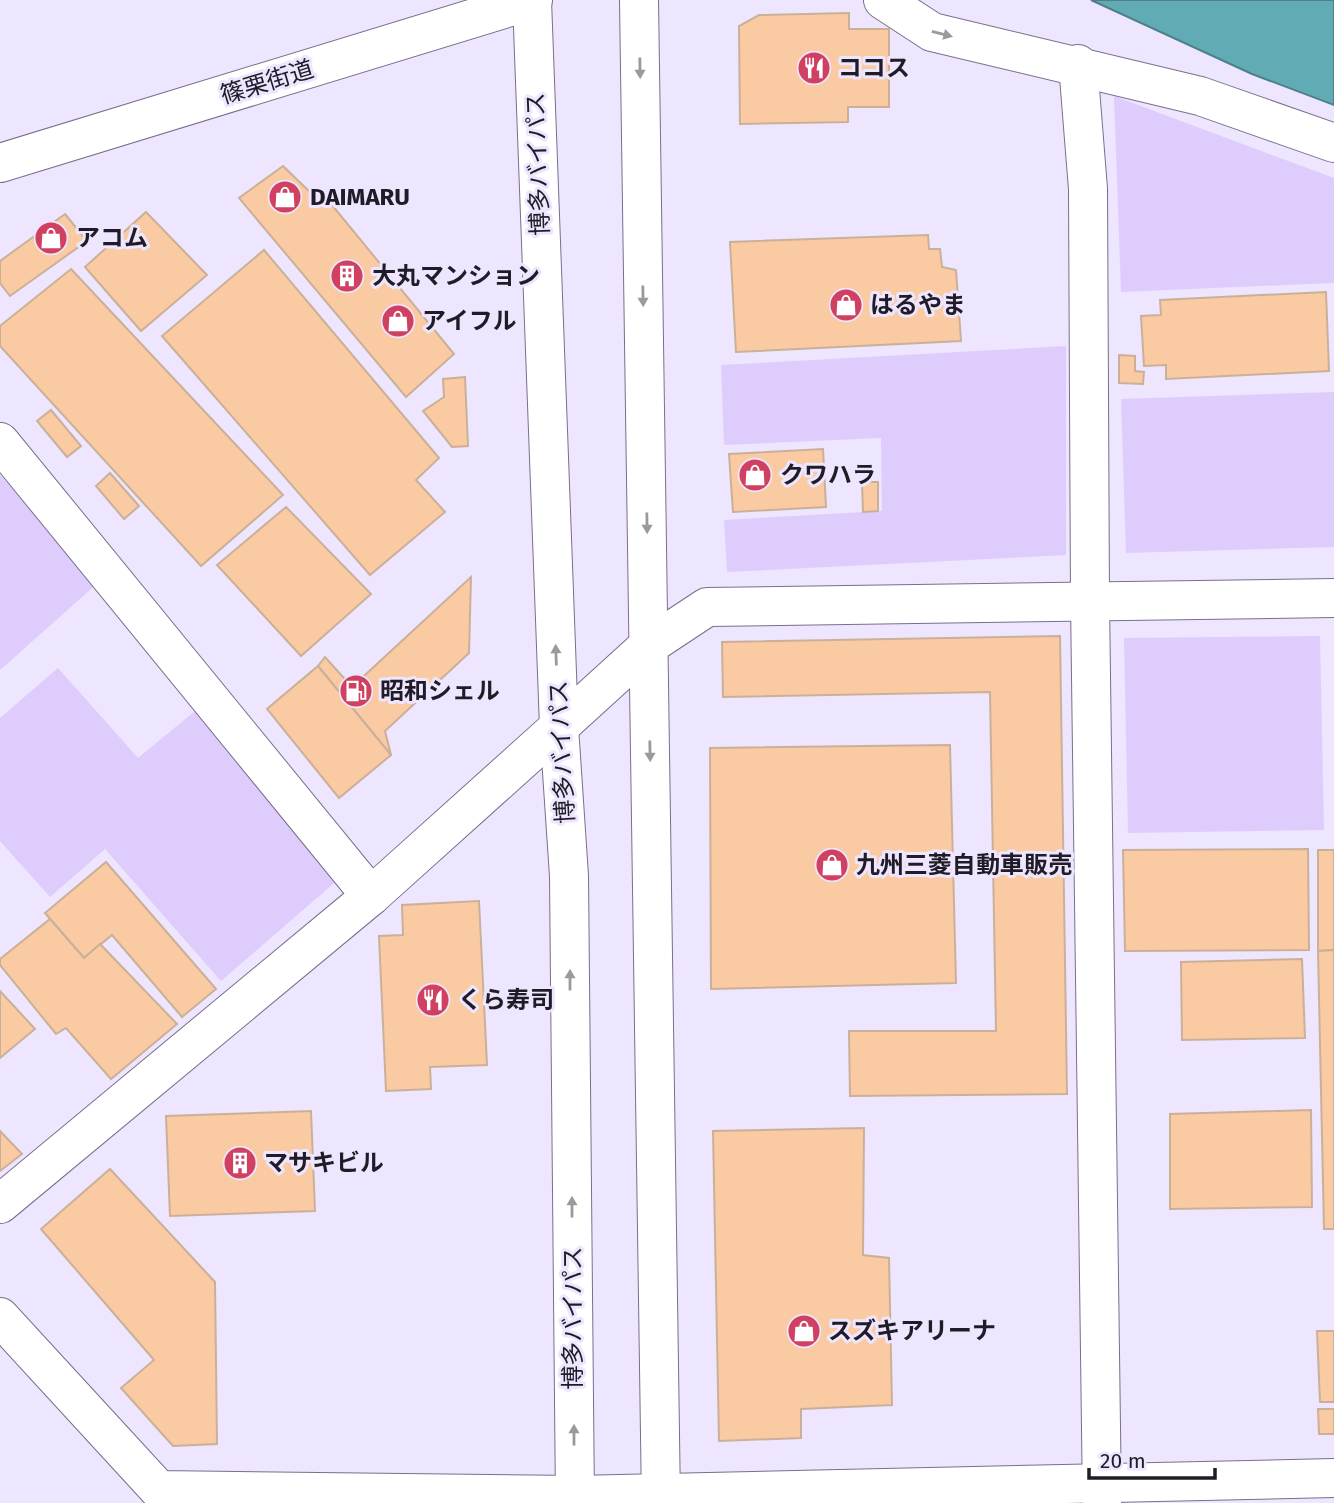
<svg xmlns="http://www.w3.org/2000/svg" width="1334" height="1503" font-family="'Fira Sans','Noto Sans JP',sans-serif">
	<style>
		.green { fill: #deccfd }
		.water { fill: #60abb4; stroke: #4d808a; stroke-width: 2 }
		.building { fill: #facba2; stroke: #cbb099; stroke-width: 2 }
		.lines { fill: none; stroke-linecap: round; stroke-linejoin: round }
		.street-casing { stroke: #7a6f8b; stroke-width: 40 }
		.secondary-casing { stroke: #7a6f8b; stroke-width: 40 }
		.highway-casing { stroke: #7a6f8b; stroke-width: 40 }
		.street { stroke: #fff; stroke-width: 38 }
		.secondary { stroke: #fff; stroke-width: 38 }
		.highway { stroke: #fff; stroke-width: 38 }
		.oneway { fill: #9b999e }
		.labels { text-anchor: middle; stroke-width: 6; stroke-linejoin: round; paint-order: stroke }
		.poi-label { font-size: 24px; font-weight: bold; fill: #201c27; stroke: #eee5fe; text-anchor: start }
		.street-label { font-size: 24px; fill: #201c27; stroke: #eee5fe }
	</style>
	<rect width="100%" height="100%" fill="#eee5fe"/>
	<g class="green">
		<path d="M1114,96L1334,178V283L1121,292Z"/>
		<path d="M1066,346V555L727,572L724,520L882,511L881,438L724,445L721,365Z"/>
		<path d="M1334,392V547L1126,553L1121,399Z"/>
		<path d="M0,475L100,581L0,670Z"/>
		<path d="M1320,636L1324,830L1128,833L1124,638Z"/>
		<path d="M58,668L138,758L200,707L340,878L221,981L105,849L50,897L0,841V718Z"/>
	</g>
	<path class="water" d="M1091,0H1334V105L1252,74Z"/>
	<g class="building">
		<path d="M849,13V29H889V107H848V122L740,124L739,26L759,15Z"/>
		<path d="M283,166L315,197L323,194L454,354L406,397L239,198Z"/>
		<path d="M146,212L207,275L141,331L85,267Z"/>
		<path d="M65,214L87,241L10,296L0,283V261Z"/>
		<path d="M928,235L929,249H940L942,267L956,270L961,341L736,352L730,242Z"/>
		<path d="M264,250L439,458L416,480L445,512L370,575L162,336Z"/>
		<path d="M71,269L283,495L201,566L0,346V326Z"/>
		<path d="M1326,292L1329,371L1166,379V365L1144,366L1141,316L1161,315L1160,300Z"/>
		<path d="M1119,355L1135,356V371L1144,372L1143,384L1119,383Z"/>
		<path d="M465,377L468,446L452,447L423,411L444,397L443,379Z"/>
		<path d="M51,410L81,446L67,457L37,421Z"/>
		<path d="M823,449L826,507L733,512L729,454Z"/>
		<path d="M110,473L139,506L124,519L96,486Z"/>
		<path d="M862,482H878V511L863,512Z"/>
		<path d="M286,507L371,594L301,656L217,565Z"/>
		<path d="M471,577L469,653L385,731L391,755L318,666L325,657L352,687Z"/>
		<path d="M1060,636L1067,1094L850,1096L849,1031H996L990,692L723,697L722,642Z"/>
		<path d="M318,666L391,755L339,798L267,709Z"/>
		<path d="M950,745L956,983L711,989L710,748Z"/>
		<path d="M1308,849L1309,950L1125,951L1123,850Z"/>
		<path d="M1318,850H1334V950L1318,951Z"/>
		<path d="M106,862L216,989L182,1017L112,935L84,958L45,913Z"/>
		<path d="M479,901L487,1065L430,1067L431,1089L386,1091L379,936L403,935L402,905Z"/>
		<path d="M50,919L84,958L100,944L177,1024L111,1079L66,1028L56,1034L0,965V959Z"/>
		<path d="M1334,950V1229H1324L1318,951Z"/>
		<path d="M1302,959L1305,1038L1182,1040L1181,962Z"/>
		<path d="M0,991L35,1029L0,1058Z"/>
		<path d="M1311,1110L1312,1207L1170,1209V1114Z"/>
		<path d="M311,1111L315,1211L170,1216L166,1116Z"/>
		<path d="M864,1128L863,1255L889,1258L892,1405L801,1409V1438L719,1441L713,1131Z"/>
		<path d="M0,1131L22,1154L0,1171Z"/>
		<path d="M110,1169L215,1282L217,1444L173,1446L121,1388L154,1360L41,1229Z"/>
		<path d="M1317,1331H1334V1402H1320Z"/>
		<path d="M1318,1409H1334V1434H1319Z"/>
	</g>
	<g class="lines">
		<defs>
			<g id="street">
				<path d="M883,0L932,32L1200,96L1334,143"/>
				<path d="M1078,64L1088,189L1090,601L1102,1503"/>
				<path d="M0,442L371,896"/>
				<path d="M0,1204L371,896L559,727"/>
				<path d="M0,1317L159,1490L575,1495L1334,1478"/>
			</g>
			<g id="secondary">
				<path d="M0,163L533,0"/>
				<path d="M559,727L648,646L707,607L1334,598"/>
			</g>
			<g id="highway">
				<path d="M532,0L559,727L569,876L575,1503"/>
				<path d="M639,0L661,1503"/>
			</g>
		</defs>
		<use href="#street" class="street-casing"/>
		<use href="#secondary" class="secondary-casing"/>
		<use href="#highway" class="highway-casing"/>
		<use href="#street" class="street"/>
		<use href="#secondary" class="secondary"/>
		<use href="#highway" class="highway"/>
	</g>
	<defs><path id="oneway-solid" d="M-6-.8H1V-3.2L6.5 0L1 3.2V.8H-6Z" transform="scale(1.75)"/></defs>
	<g class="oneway">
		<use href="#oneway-solid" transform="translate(942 34) rotate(14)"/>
		<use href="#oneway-solid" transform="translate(640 68) rotate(89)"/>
		<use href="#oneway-solid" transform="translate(643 296) rotate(89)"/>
		<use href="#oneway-solid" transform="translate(647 523) rotate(89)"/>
		<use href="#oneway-solid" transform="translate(556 655) rotate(-92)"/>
		<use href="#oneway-solid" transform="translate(650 751) rotate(89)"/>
		<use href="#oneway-solid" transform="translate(570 980) rotate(-90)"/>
		<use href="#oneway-solid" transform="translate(572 1207) rotate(-90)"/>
		<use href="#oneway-solid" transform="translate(574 1435) rotate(-90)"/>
	</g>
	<defs>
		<symbol id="restaurant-disc" viewBox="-11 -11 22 22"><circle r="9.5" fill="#d04161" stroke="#eee5fe"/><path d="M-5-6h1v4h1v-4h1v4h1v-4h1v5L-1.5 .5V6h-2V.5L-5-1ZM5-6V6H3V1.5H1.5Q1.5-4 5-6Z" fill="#fff"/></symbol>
		<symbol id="shop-disc" viewBox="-11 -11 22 22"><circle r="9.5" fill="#d04161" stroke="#eee5fe"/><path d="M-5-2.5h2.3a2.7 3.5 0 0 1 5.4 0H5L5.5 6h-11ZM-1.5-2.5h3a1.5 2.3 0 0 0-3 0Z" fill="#fff"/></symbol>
		<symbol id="building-disc" viewBox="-11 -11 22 22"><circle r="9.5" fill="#d04161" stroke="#eee5fe"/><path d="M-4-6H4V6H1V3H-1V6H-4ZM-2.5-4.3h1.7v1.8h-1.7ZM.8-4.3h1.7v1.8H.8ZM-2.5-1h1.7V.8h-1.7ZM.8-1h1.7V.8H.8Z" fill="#fff"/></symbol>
		<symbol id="fuel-disc" viewBox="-11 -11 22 22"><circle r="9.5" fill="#d04161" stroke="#eee5fe"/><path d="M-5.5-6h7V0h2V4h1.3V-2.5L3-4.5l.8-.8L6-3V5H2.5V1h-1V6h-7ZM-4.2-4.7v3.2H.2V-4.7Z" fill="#fff"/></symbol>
	</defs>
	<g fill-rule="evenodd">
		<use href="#restaurant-disc" x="795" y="49" width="38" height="38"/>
		<use href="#shop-disc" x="266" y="178" width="38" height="38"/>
		<use href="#shop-disc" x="32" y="219" width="38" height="38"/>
		<use href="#building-disc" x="328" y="257" width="38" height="38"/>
		<use href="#shop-disc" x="827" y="286" width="38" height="38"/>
		<use href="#shop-disc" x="379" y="302" width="38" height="38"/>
		<use href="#shop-disc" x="736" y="456" width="38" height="38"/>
		<use href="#fuel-disc" x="337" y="672" width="38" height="38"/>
		<use href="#shop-disc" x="813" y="846" width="38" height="38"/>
		<use href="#restaurant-disc" x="414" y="981" width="38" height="38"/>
		<use href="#building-disc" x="221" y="1144" width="38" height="38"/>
		<use href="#shop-disc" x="785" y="1312" width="38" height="38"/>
	</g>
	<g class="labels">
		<g class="poi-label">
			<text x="838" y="76">ココス</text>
			<text x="310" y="205">DAIMARU</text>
			<text x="76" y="246">アコム</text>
			<text x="372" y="284">大丸マンション</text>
			<text x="870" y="313">はるやま</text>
			<text x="422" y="329">アイフル</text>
			<text x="780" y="483">クワハラ</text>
			<text x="380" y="699">昭和シェル</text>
			<text x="856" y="873">九州三菱自動車販売</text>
			<text x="458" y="1008">くら寿司</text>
			<text x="264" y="1171">マサキビル</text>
			<text x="828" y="1339">スズキアリーナ</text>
		</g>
		<g class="street-label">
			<text transform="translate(267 82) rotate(-17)" y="8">篠栗街道</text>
			<text transform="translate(538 164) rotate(-92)" y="8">博多バイパス</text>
			<text transform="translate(562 752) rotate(-93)" y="8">博多バイパス</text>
			<text transform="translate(573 1318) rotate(-90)" y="8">博多バイパス</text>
		</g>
	</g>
	<path d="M1089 1468v10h126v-10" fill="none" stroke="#201c27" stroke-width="3.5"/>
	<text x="1100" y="1468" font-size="21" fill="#201c27" stroke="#eee5fe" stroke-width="5" paint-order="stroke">20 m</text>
</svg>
